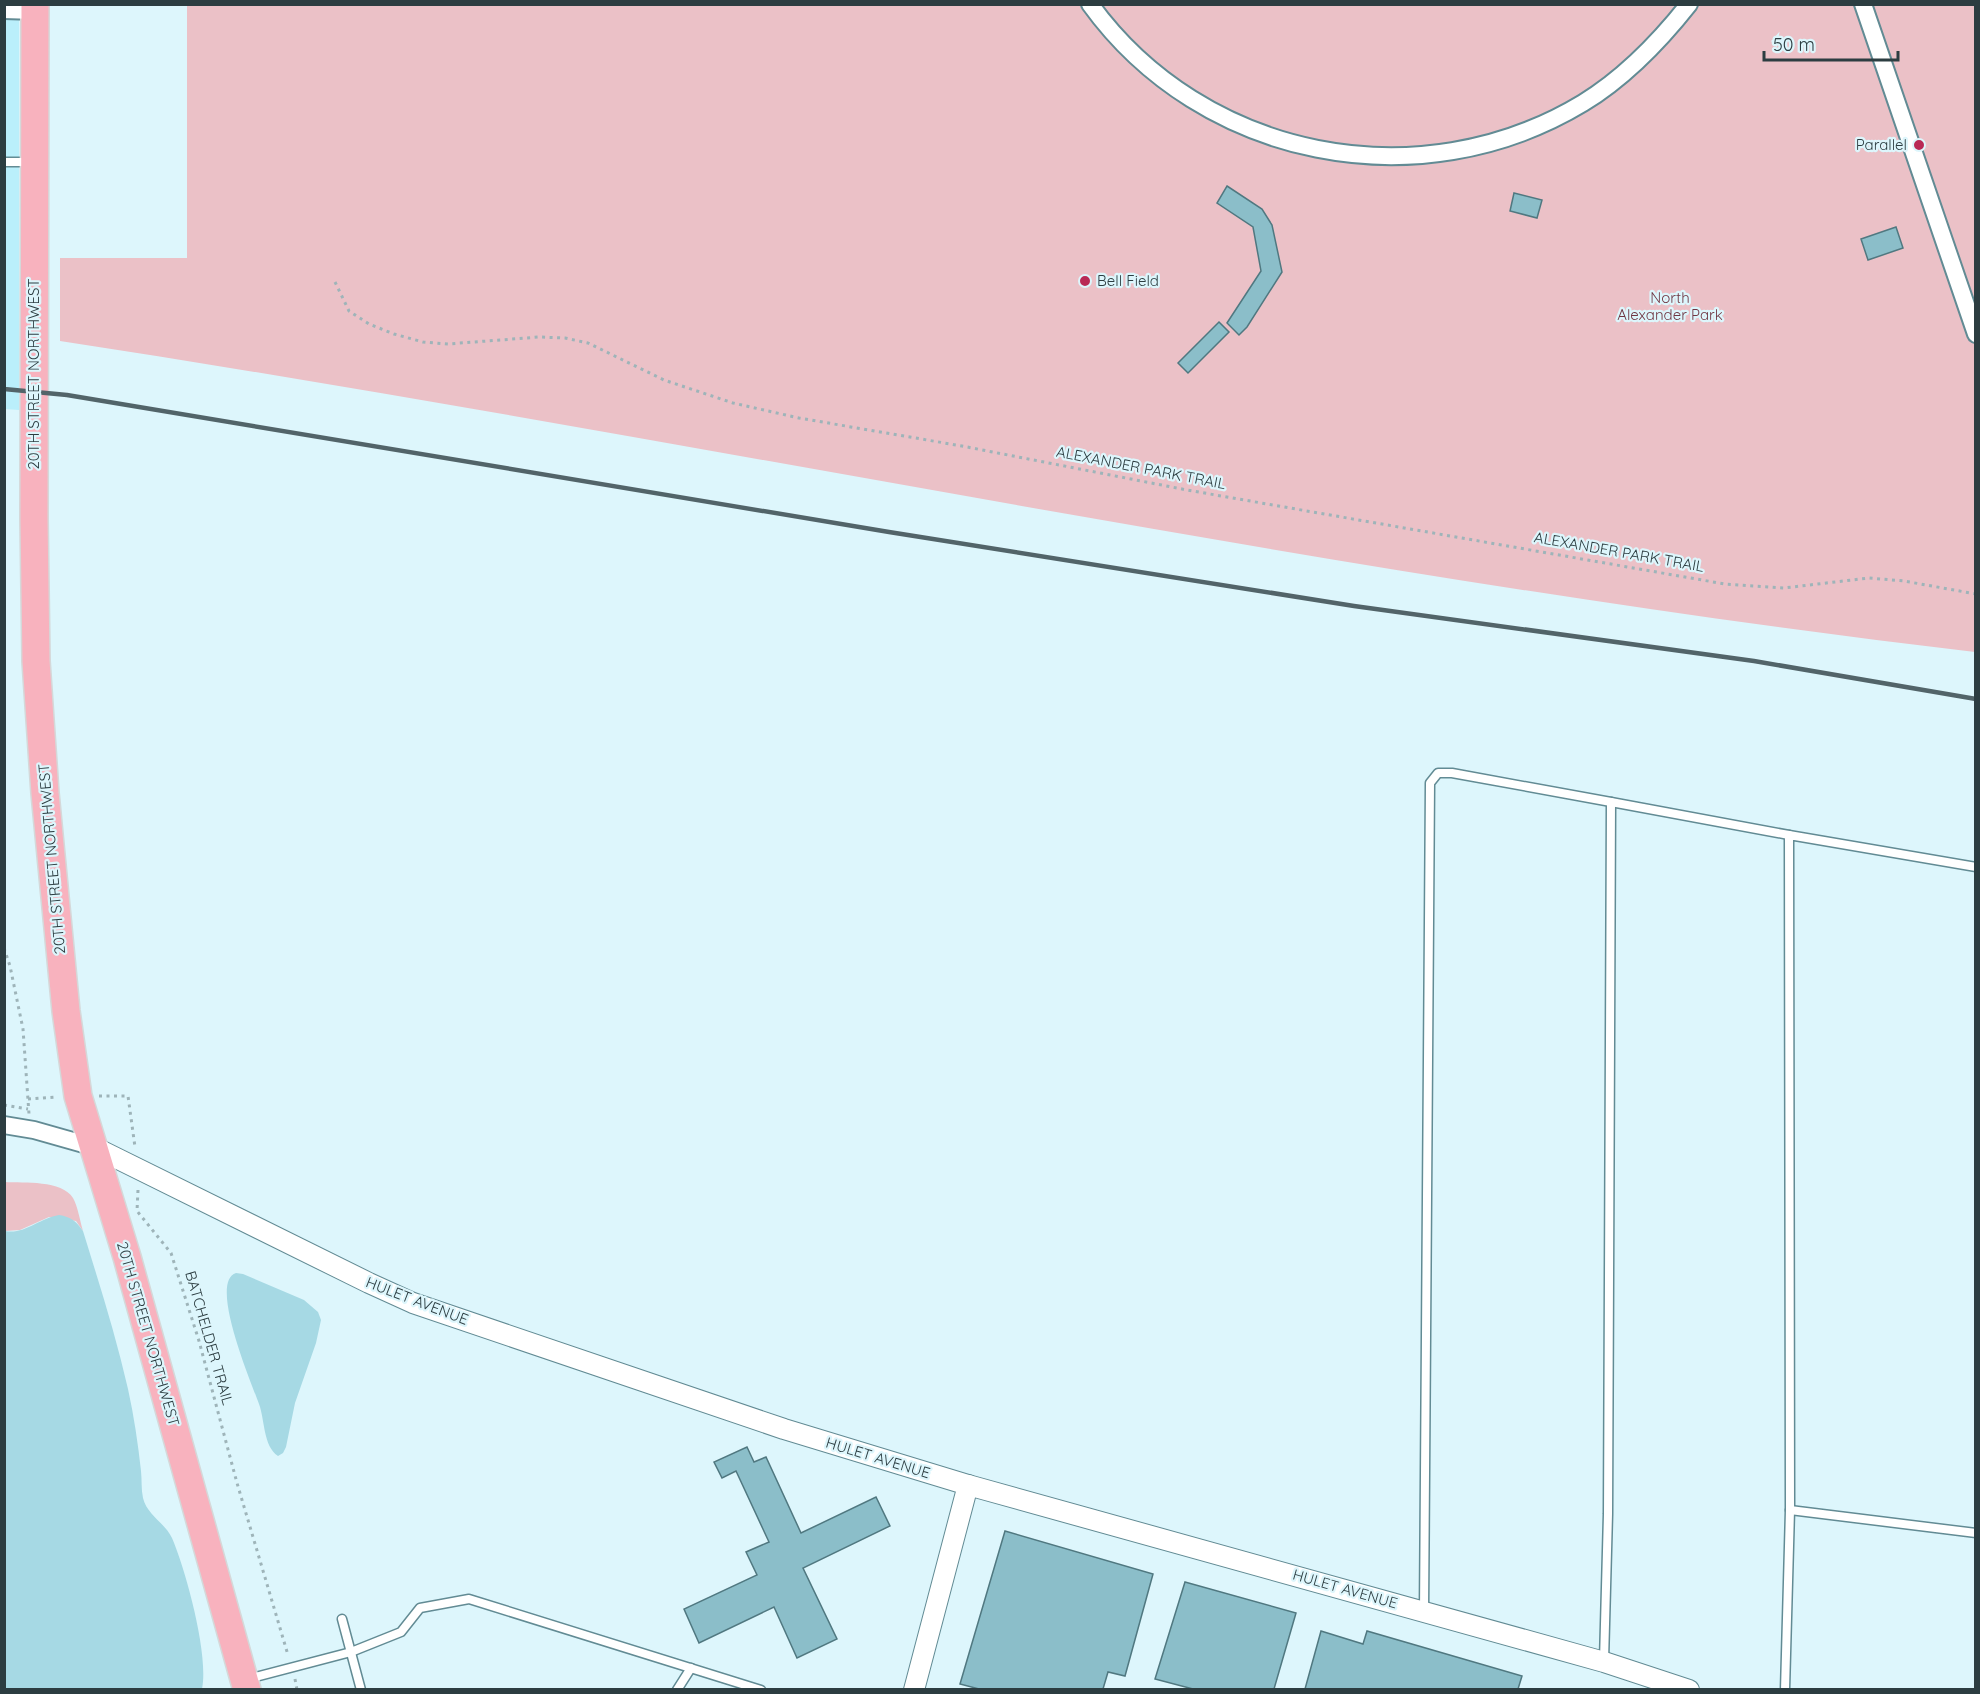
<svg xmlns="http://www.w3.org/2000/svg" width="1980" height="1694" font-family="Quicksand,sans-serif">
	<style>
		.built { fill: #baeffb }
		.green { fill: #ebc1c7 }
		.water { fill: #a6d9e4 }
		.building { fill: #8bbec9; stroke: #507880; stroke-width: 1.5 }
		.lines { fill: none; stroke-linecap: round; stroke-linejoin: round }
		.service-casing { stroke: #628b94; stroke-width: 11 }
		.minor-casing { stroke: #628b94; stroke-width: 20 }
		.tertiary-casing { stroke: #628b94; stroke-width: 22 }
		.trunk-casing { stroke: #d5d8d9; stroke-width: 30 }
		.path { stroke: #9eb4b9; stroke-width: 3; stroke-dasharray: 3 4.5; stroke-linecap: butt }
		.service { stroke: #fff; stroke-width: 8 }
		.minor { stroke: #fff; stroke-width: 16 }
		.tertiary { stroke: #fff; stroke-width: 20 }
		.trunk { stroke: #f8b2be; stroke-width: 27 }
		.rail { stroke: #526469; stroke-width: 4.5 }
		.poi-dot { fill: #b92955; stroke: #ddf6fc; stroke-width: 2 }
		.labels { text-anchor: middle; stroke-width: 4.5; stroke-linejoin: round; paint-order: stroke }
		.poi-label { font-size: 15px; fill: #2c3d41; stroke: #ddf6fc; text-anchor: end }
		.park-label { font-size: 15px; fill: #703541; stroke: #ddf6fc }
		.street-label { font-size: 15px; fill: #2c3d41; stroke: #ddf6fc }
	</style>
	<rect width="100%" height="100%" fill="#ddf6fc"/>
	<path class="built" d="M19,4V410L5,409L4,5Z"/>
	<g class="green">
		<path d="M187,5H1975V652C1333,577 700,439 60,341V258H187Z"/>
		<path d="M5,1182C24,1183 62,1180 73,1198C78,1207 80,1221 83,1231L76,1221L49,1217L20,1230L5,1231Z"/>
	</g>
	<g class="water">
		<path d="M59,1215C71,1217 76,1221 83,1231C99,1283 116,1336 128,1389C134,1416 138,1444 141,1471C142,1480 141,1489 143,1498C147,1515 165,1523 172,1538C186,1571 209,1655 202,1689H5V1231C24,1235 40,1218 59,1215Z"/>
		<path d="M236,1273L243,1274L304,1300L318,1312L321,1320L316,1343L295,1403L286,1447L283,1453L278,1456C263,1446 265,1420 259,1404C252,1384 208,1282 236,1273Z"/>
	</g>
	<g class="building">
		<path d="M1227,186L1262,209L1272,225L1282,272L1247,327L1239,335L1227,323L1261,271L1253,227L1217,203Z"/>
		<path d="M1514,193L1542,200L1537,218L1510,211Z"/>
		<path d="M1896,227L1903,248L1868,260L1861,239Z"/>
		<path d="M1219,322L1229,332L1188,373L1178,363Z"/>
		<path d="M747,1447L754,1462L766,1457L801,1533L876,1497L890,1526L803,1568L837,1639L797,1658L774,1607L699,1643L684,1609L757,1575L746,1552L769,1542L736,1471L722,1478L714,1462Z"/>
		<path d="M1005,1531L1153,1574L1125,1676L1108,1672L1103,1689H979L960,1684Z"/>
		<path d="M1185,1582L1296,1613L1274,1689H1193L1155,1679Z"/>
		<path d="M1321,1631L1363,1644L1367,1631L1522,1676L1518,1689H1305Z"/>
	</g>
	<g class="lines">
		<defs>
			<g id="service">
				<path d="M4,162H31"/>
				<path d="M1611,802L1789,835"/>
				<path d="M1790,1510L1976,1533"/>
				<path d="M1424,1612L1430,783L1438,773H1452L1611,802L1608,1514L1604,1661"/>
				<path d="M342,1619L361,1690"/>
				<path d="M248,1679L351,1652L401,1632L420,1608L469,1599L761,1690"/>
				<path d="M677,1690L691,1668"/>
				<path d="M1785,1690L1790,1510L1789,835L1976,867"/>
			</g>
			<g id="minor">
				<path d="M1090,4C1202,159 1419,202 1583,103C1624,78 1659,42 1689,4"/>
				<path d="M1863,4L1976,334"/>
				<path d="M4,10L35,11"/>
				<path d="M4,1125L34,1130L94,1147"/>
			</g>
			<g id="tertiary">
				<path d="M94,1147L369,1283L413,1303L784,1429L968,1485L1604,1662L1689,1690"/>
				<path d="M914,1690L968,1485"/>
			</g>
			<path id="trunk" d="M35,4L34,518L36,661L45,793L66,1011L78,1096L127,1257L247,1690"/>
		</defs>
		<use href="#service" class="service-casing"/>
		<use href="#minor" class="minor-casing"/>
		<use href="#tertiary" class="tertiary-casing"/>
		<use href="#trunk" class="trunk-casing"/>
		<g class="path">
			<path d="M335,282L349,311L369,324L394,334L423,342L448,344L539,337L565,338L588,343L664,380L733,403L799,418L962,446L1187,490L1725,584L1784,588L1869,578L1904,581L1976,594"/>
			<path d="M4,948L10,966L23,1029L29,1114"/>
			<path d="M99,1096H128L135,1147"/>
			<path d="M28,1099L57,1097"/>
			<path d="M4,1105L28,1109"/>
			<path d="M138,1190L137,1211L171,1253L199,1341L237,1483L288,1655"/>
			<path d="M295,1679L297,1690"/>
		</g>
		<use href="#service" class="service"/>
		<use href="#minor" class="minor"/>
		<use href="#tertiary" class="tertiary"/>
		<use href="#trunk" class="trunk"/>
		<path class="rail" d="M4,389L67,395L889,532L1354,606L1754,661L1976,699"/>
	</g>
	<g class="poi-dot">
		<circle cx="1919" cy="145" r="6"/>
		<circle cx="1085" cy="281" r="6"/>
	</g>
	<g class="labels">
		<g class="poi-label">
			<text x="1907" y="150">Parallel</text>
			<text x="1097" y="286" text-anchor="start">Bell Field</text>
		</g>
		<g class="park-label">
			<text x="1670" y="303">North<tspan x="1670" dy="17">Alexander Park</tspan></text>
		</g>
		<g class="street-label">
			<text transform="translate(34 374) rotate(-90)" y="5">20TH STREET NORTHWEST</text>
			<text transform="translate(1141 468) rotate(11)" y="5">ALEXANDER PARK TRAIL</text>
			<text transform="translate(1619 552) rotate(10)" y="5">ALEXANDER PARK TRAIL</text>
			<text transform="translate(52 859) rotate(-95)" y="5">20TH STREET NORTHWEST</text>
			<text transform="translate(417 1301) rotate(21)" y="5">HULET AVENUE</text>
			<text transform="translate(148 1334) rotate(74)" y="5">20TH STREET NORTHWEST</text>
			<text transform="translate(209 1338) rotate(74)" y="5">BATCHELDER TRAIL</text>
			<text transform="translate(878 1458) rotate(17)" y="5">HULET AVENUE</text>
			<text transform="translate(1345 1589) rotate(16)" y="5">HULET AVENUE</text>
		</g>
	</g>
	<rect width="1980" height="1694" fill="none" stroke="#2c3d41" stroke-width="12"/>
	<path d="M1764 51v9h134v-9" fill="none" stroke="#2c3d41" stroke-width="3"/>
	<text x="1773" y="51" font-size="18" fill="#2c3d41" stroke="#ddf6fc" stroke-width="4.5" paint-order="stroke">50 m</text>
</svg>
